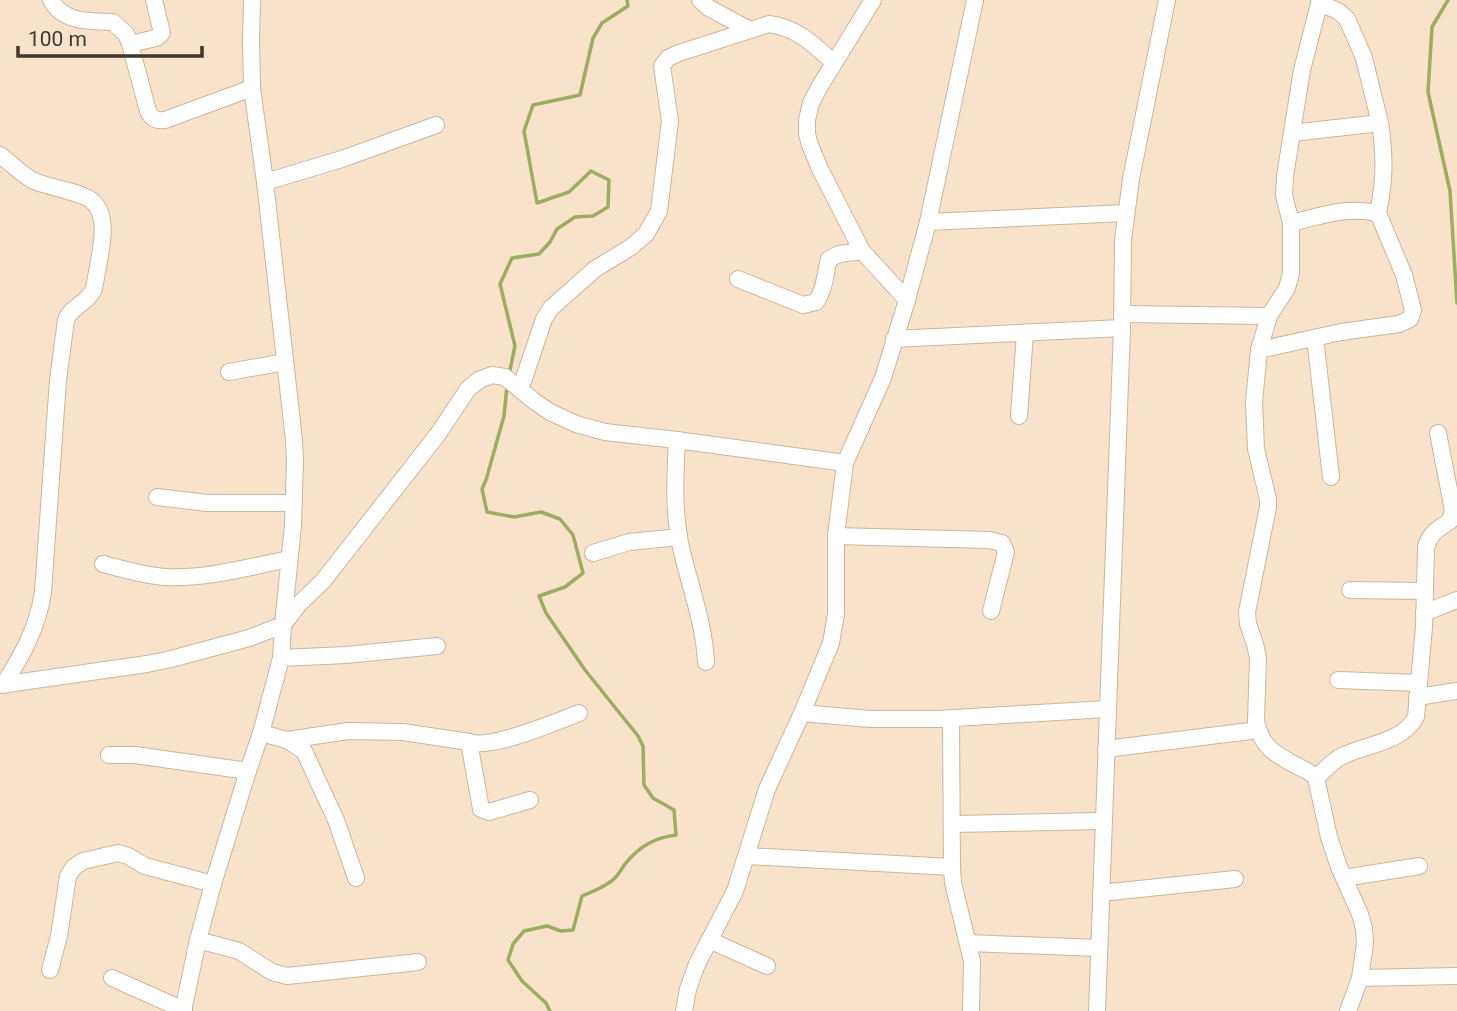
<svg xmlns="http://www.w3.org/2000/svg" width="1457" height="1011" font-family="Roboto,sans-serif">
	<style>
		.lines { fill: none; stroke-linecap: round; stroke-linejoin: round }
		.stream { stroke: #9bac63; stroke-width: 3.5 }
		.minor-casing { stroke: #cbb59e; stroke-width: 18 }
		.minor { stroke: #fff; stroke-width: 16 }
	</style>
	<rect width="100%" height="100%" fill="#f9e2ca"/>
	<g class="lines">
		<g class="stream">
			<path d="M1448,0L1432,27L1428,92L1450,191L1457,303"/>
			<path d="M509,375L515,346L500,284L512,258L539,254L550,242L557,229L575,217L593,216L608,207L609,180L591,171L569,192L537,203L524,131L533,105L580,95L593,38L602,23L628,6L627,0"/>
			<path d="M507,386L504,416L486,480L482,489L487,512L514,517L541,512L560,519L573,535L583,573L565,587L539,596L546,613L585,670L638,736L643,746L644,785L653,798L674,810L676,835C653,838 639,847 625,864C622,868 619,874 615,878C606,887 593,891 582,896L573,930L561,931L547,926L524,931L513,944L508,960L522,981L546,1003L550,1011"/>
		</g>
		<defs>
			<g id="minor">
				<path d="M51,0C63,23 91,21 113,22L126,34L130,44L148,111C152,119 156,121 165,120L252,88"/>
				<path d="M700,0L709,8L750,30"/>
				<path d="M873,0L820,86L811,103L807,120V134L810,145L820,169L862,251L907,300"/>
				<path d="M1320,0L1302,70L1285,176L1284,195L1291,223V273L1287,288L1269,316L1259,350L1254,402L1256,449L1268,499V507L1247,612L1248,624L1255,644L1258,658L1256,721C1262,748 1275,754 1297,766C1305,770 1311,772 1316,778L1329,837L1339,867L1360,914L1364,929L1365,944L1360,978L1348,1011"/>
				<path d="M130,44L156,38L162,33L154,0"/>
				<path d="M1292,133L1380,123L1364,58L1347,19L1338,11L1319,3"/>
				<path d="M0,155C11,163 22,175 34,181C48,187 81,192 91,200C110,215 101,247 98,267C96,274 96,281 94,288C89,303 71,306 66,320L58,380L43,592C38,627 22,656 3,685"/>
				<path d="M265,182L342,159L436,125"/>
				<path d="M1378,213C1385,179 1385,157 1380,123"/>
				<path d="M928,222L1126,213"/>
				<path d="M738,279L803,305L816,302C825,289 825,274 829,259L839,254L862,251"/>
				<path d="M1123,314L1269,316"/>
				<path d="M1315,338L1331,477"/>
				<path d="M894,339L1122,328"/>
				<path d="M1259,350L1341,332L1399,324L1410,319L1413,310L1404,275L1378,213C1346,206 1321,216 1291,223"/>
				<path d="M229,372L285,362"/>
				<path d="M520,390L544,319L551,308L595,269L631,247L646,234L659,211L670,121L662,66L668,58L679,53L769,24C798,28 814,45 834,63"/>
				<path d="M1019,416L1025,333"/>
				<path d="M677,440C675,477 673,515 682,552C691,589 704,624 706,662"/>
				<path d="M157,497L207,503H294"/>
				<path d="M836,536L989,540L1002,543L1006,552L991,611"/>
				<path d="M593,553L629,542L679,537"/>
				<path d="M103,564C123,569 145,576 166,577C207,579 249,567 289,559"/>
				<path d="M1350,590L1425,591"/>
				<path d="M1424,613L1457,600"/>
				<path d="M281,658L346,655L437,646"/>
				<path d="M1338,680L1419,683"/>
				<path d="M0,685L147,664L171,659L249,638L283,625L299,604L323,581L438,434L468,389L479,380L492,375L505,377L534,401L550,412L576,424L605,432L677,440L845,463"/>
				<path d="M1417,697L1457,691"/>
				<path d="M802,713L870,719H938L1107,709"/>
				<path d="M951,719L952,867L953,883L972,961L971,1011"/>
				<path d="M261,733L287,740L304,751L336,820L356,878"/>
				<path d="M287,740L348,731L403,732L469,742C490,750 556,722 579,713"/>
				<path d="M469,742L481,809L489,812L530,800"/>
				<path d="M1106,749L1258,730"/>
				<path d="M109,755H135L248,771"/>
				<path d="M1316,778C1324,771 1332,761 1342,756C1366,744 1402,743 1416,717L1424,627L1426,547C1430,533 1438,529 1450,521L1453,510L1438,433"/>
				<path d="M952,824L1103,821"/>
				<path d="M747,856L952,867"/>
				<path d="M1344,878L1419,866"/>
				<path d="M1101,893L1235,879"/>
				<path d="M198,940L239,951L272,972L287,976L418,962"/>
				<path d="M709,940L767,966"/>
				<path d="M969,943L1099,948"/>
				<path d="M50,970L59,936L68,876L74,867L83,861L118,853L128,856L145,866L213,884"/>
				<path d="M112,978L184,1010"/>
				<path d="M1360,978L1457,976"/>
				<path d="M183,1011L198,940L213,884L248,771L261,733L281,658L283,625L293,525L295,461L294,440L265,182L252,88L251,40L252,0"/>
				<path d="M684,1011L688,989L697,964L735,891L767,789L802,713L831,643L836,614V536L845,463L883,378L907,300L928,222L975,0"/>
				<path d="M1097,1011L1122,328L1123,240L1131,179L1167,0"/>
			</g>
		</defs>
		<use href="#minor" class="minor-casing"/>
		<use href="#minor" class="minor"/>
	</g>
	<path d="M18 46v10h184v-10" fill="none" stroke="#40372e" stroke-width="3.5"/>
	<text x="28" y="46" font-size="21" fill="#40372e" stroke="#f9e2ca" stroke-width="5" paint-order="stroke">100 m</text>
</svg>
